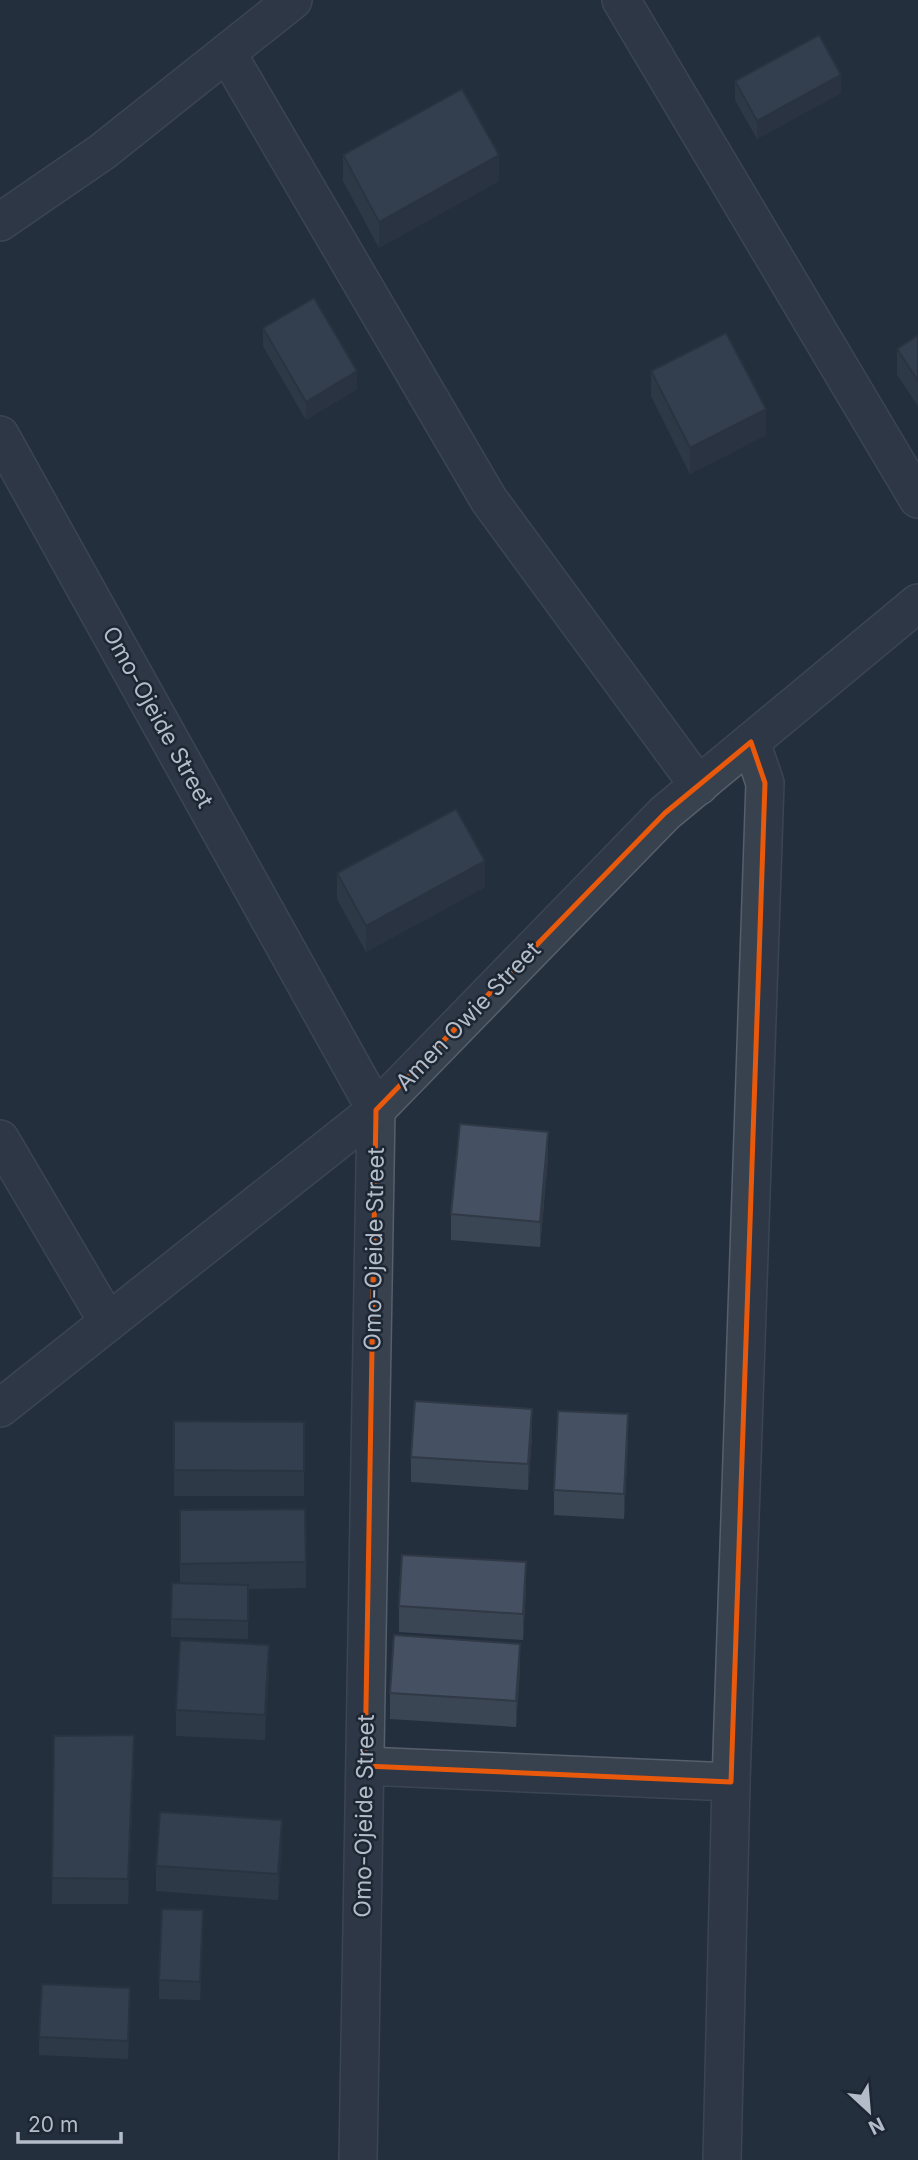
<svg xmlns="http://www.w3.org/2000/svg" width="918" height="2160" font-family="Inter,sans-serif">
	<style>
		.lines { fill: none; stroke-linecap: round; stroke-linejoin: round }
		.minor-casing { stroke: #565f6c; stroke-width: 40 }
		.minor { stroke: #38414e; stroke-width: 37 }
		.wall { fill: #3b4654 }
		.shaded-wall { fill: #303945 }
		.building { fill: #455162; stroke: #303945; stroke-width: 2 }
		.marked { fill: none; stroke: #e8590c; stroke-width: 5; stroke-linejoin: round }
		.labels { text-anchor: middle; stroke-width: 5; stroke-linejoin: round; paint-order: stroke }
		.street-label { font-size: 23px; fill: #b4bcc9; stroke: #1d2633 }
	</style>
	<rect width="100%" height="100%" fill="#242f3e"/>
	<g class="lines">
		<defs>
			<g id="minor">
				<path d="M621,0L918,499"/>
				<path d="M227,53L489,500L699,786"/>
				<path d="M0,222L102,152L293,0"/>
				<path d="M0,435L376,1110L358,2160"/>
				<path d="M0,1139L108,1322"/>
				<path d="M0,1408L376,1110L665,813L918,603"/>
				<path d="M365,1766L731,1782"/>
				<path d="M722,2160L731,1782L765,783L751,742"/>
			</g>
		</defs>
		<use href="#minor" class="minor-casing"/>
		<use href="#minor" class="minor"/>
	</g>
	<g class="wall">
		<path d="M735,81L841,93L757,139L735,100Z"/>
		<path d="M343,155L499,181L379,248L343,181Z"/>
		<path d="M263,328L357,389L306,420L263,346Z"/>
		<path d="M918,335V406L897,375V349Z"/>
		<path d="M651,371L766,435L690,474L651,396Z"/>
		<path d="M337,873L485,887L366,952L337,899Z"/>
		<path d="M548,1158L540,1247L451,1240V1214Z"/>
		<path d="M174,1421L304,1422V1496H174Z"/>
		<path d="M532,1435L528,1490L411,1482V1457Z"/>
		<path d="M628,1440L624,1519L554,1515V1490Z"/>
		<path d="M305,1509L306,1588L248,1589V1639L171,1637V1619L180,1584V1510Z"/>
		<path d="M526,1588L523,1640L399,1632V1606Z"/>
		<path d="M520,1669L516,1727L390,1719V1693Z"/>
		<path d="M269,1671L265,1740L176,1736V1710Z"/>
		<path d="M54,1736L134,1761L128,1904H52Z"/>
		<path d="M282,1846L278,1900L156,1891V1866Z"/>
		<path d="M203,1928L200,2000L159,1999V1980Z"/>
		<path d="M130,2006L128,2059L39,2055V2037Z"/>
	</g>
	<g class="shaded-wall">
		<path d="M841,75V93L757,139V121Z"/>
		<path d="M499,155V181L379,248V222Z"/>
		<path d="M357,371V389L306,420V402Z"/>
		<path d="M766,409V435L690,474V448Z"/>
		<path d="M485,861V887L366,952V926Z"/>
		<path d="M548,1132V1158L540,1247V1222Z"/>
		<path d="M532,1409V1435L528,1490V1464Z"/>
		<path d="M628,1414V1440L624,1519V1494Z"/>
		<path d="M526,1562V1588L523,1640V1614Z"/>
		<path d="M520,1644V1669L516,1727V1701Z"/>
		<path d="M269,1645V1671L265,1740V1715Z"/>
		<path d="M134,1735V1761L128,1904V1879Z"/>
		<path d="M282,1820V1846L278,1900V1874Z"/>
		<path d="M203,1910V1928L200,2000V1982Z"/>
		<path d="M130,1988V2006L128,2059V2041Z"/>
	</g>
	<g class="building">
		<path d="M819,35L841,75L757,121L735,81Z"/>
		<path d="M462,89L499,155L379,222L343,155Z"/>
		<path d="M314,298L357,371L306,402L263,328Z"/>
		<path d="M726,333L766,409L690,448L651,371Z"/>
		<path d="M918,335V381L897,349Z"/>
		<path d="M456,809L485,861L366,926L337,873Z"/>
		<path d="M460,1124L548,1132L540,1222L451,1214Z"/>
		<path d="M415,1401L532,1409L528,1464L411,1457Z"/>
		<path d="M558,1411L628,1414L624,1494L554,1490Z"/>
		<path d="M174,1421L304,1422V1471L174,1470Z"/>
		<path d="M305,1509L306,1562L180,1564V1510Z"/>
		<path d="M402,1555L526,1562L523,1614L399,1606Z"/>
		<path d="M172,1583L248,1585V1621L171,1619Z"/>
		<path d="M394,1635L520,1644L516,1701L390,1693Z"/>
		<path d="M180,1640L269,1645L265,1715L176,1710Z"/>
		<path d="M134,1735L128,1879L52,1878L54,1736Z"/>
		<path d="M160,1812L282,1820L278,1874L156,1866Z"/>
		<path d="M162,1909L203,1910L200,1982L159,1980Z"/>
		<path d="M42,1984L130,1988L128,2041L39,2037Z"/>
	</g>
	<path d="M0 0H918V2160H0ZM751,742L765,783L731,1782L365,1766L376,1110L665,813Z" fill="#242f3e" fill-opacity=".55" fill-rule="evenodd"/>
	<path class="marked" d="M751,742L765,783L731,1782L365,1766L376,1110L665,813Z"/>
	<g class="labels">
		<g class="street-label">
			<text transform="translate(158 717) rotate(61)" y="8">Omo-Ojeide Street</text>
			<text transform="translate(468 1016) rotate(-46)" y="8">Amen Owie Street</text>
			<text transform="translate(374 1249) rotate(-89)" y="8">Omo-Ojeide Street</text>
			<text transform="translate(364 1816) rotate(-89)" y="8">Omo-Ojeide Street</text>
		</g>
	</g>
	<g transform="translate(869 2111) rotate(154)" stroke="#1d2633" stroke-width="5" paint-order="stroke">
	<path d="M0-5L12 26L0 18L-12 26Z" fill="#b4bcc9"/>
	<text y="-10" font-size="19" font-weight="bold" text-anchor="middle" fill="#b4bcc9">N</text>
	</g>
	<path d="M18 2132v10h103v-10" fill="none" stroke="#b4bcc9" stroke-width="3.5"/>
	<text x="28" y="2132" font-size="21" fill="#b4bcc9" stroke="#1d2633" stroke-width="5" paint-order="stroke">20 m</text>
</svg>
